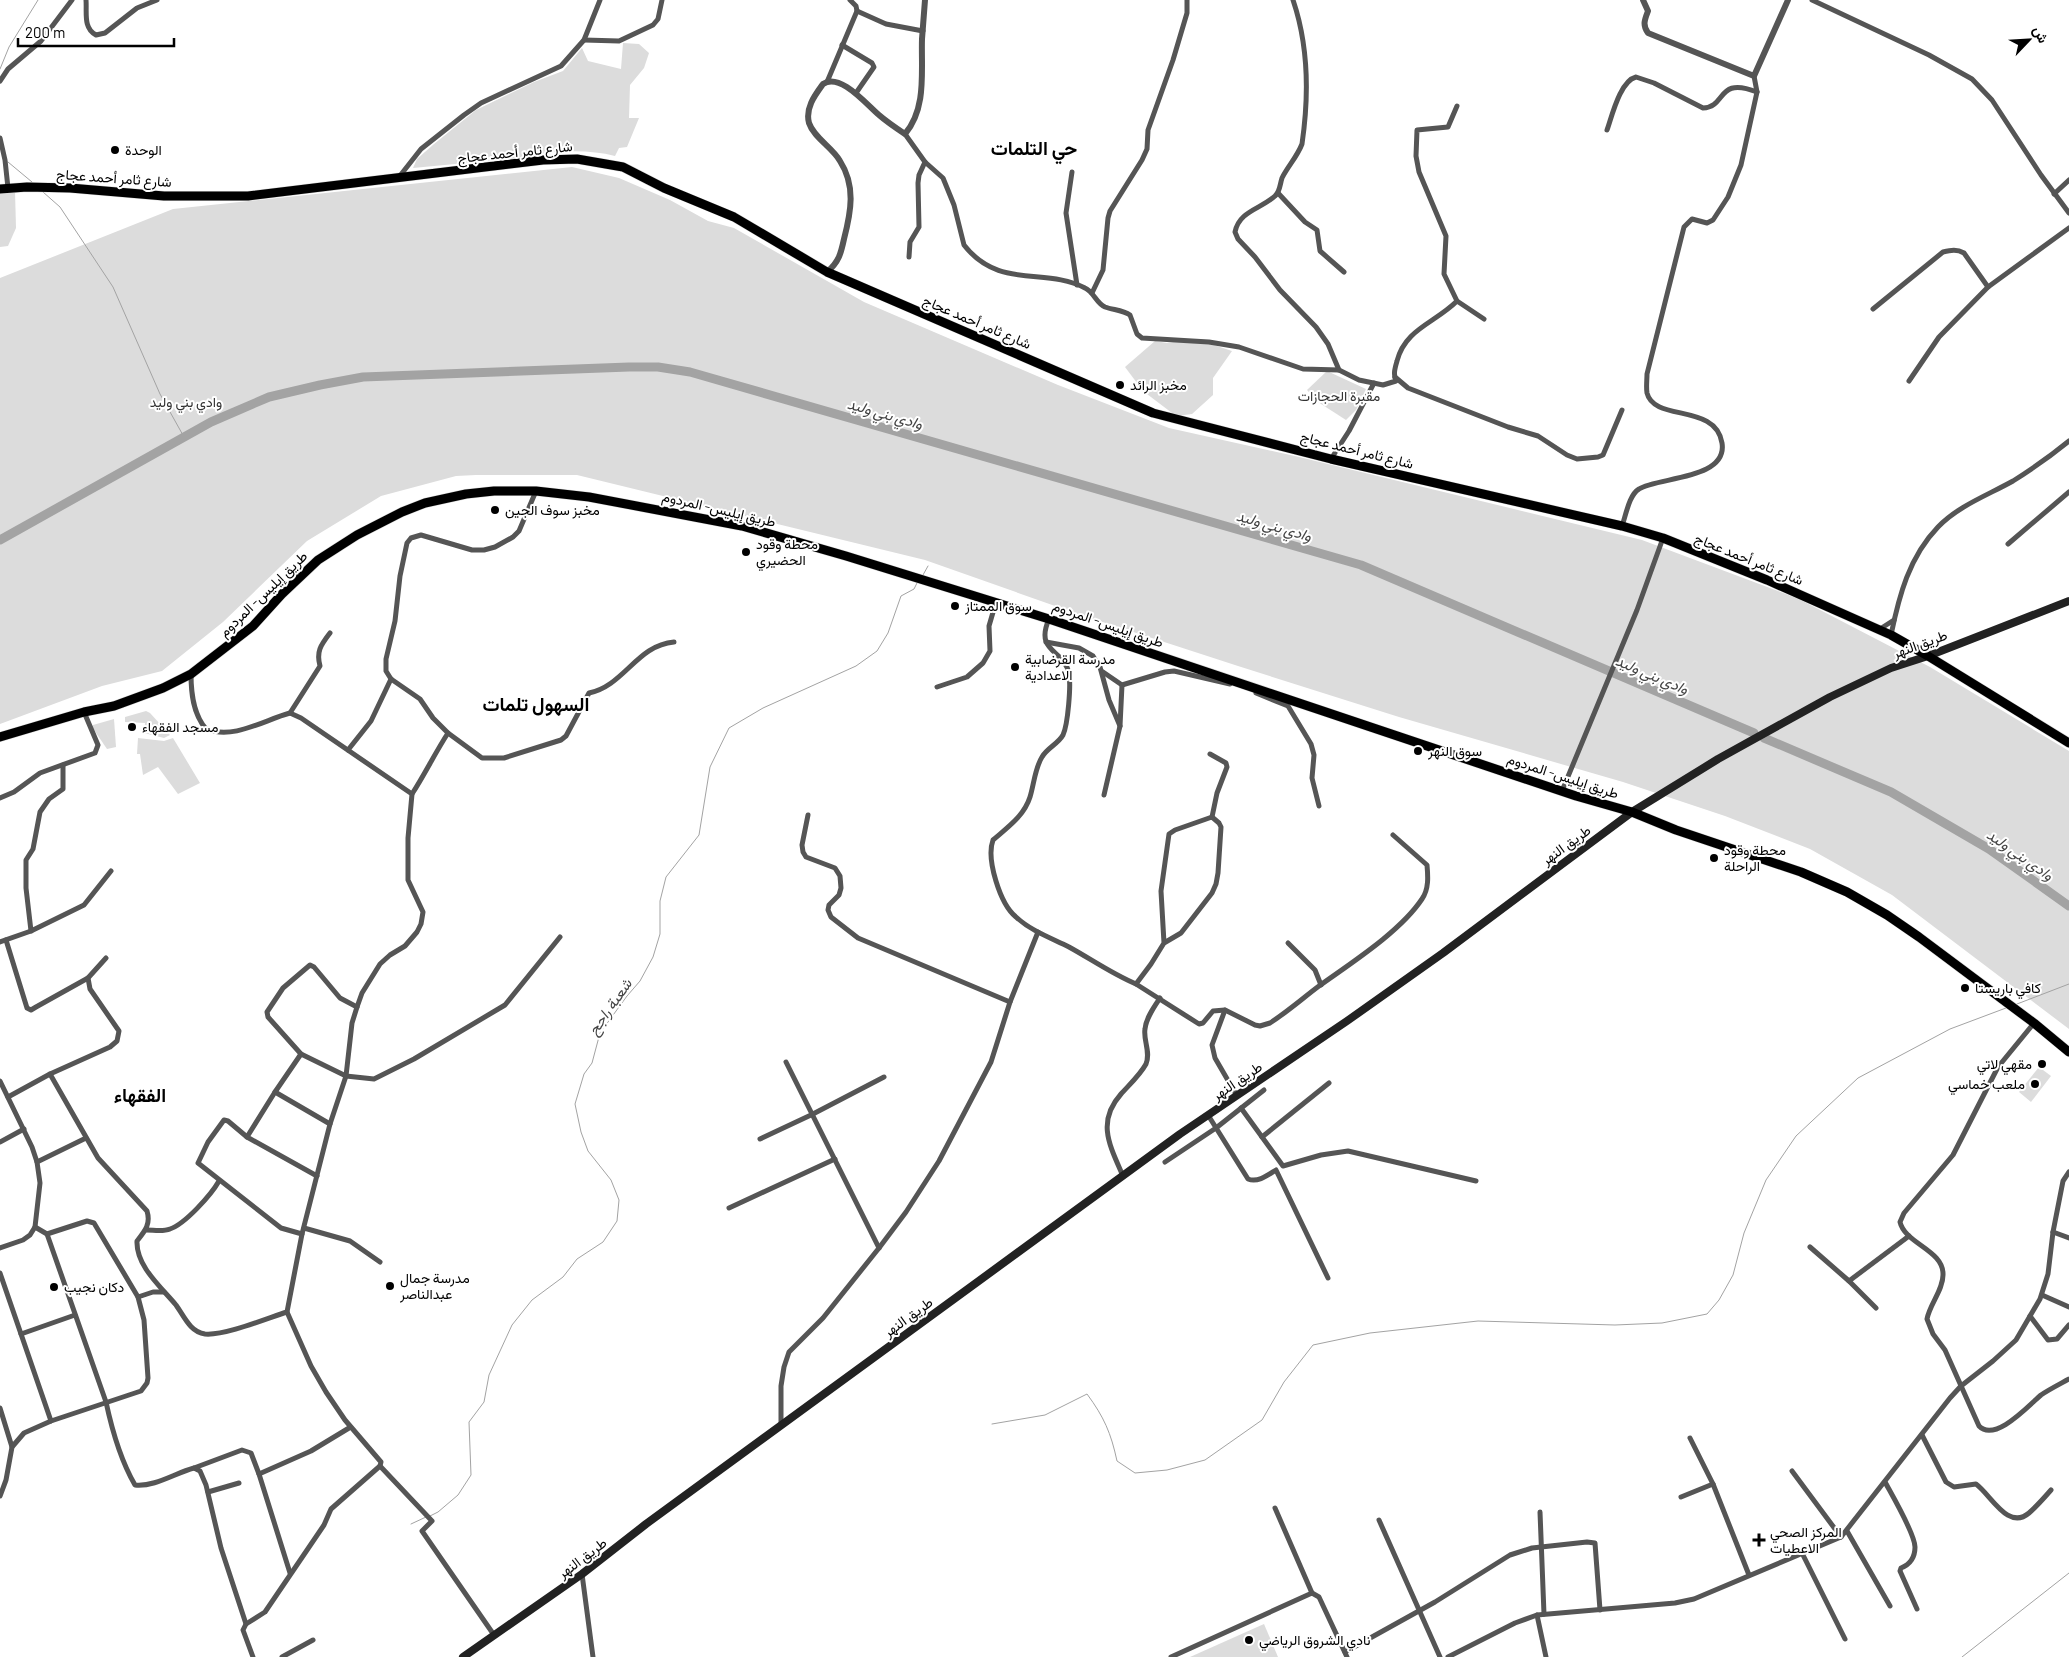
<svg xmlns="http://www.w3.org/2000/svg" width="2069" height="1657" font-family="Barlow,Vazirmatn,sans-serif">
	<style>
		.green { fill: #dcdcdc }
		.lines { fill: none; stroke-linecap: round; stroke-linejoin: round }
		.stream { stroke: #a3a3a3; stroke-width: 1 }
		.river { stroke: #a3a3a3; stroke-width: 9 }
		.primary-casing { stroke: #dbdbdb; stroke-width: 10 }
		.trunk-casing { stroke: #dbdbdb; stroke-width: 10 }
		.minor { stroke: #555; stroke-width: 5 }
		.tertiary { stroke: #555; stroke-width: 6 }
		.secondary { stroke: #222; stroke-width: 8 }
		.primary { stroke: #000; stroke-width: 9 }
		.trunk { stroke: #000; stroke-width: 9 }
		.poi-dot { fill: #000; stroke: #fff; stroke-width: 2 }
		.labels { text-anchor: middle; stroke-width: 4; stroke-linejoin: round; paint-order: stroke }
		.poi-label { font-size: 14px; fill: #000; stroke: #fff; text-anchor: start }
		.street-label { font-size: 14px; fill: #000; stroke: #fff }
		.park-label { font-size: 14px; fill: #333; stroke: #fff }
		.water-label { font-size: 15px; font-style: italic; fill: #444; stroke: #fff }
		.district-label { font-size: 19px; font-weight: bold; fill: #000; stroke: #fff }
	</style>
	<rect width="100%" height="100%" fill="#fff"/>
	<g class="green">
		<path d="M623,43L639,44L649,53L644,68L630,85L629,118H639L627,147L619,148L615,156C585,148 549,151 518,158L413,168L417,159L434,144L476,110L534,82L563,71L582,48L588,61L621,69Z"/>
		<path d="M572,167L619,178L670,200L708,221L734,228L864,302L1058,385L1169,428L1295,456L1642,540L1799,599L1930,667L2069,751V1029L1892,895L1810,849L1725,816L1623,782L1399,717L1238,666L1075,613L925,560L577,475H476L456,476L381,496L307,541L223,622L162,671L102,686L0,724V278L173,209Z"/>
		<path d="M15,191L16,228L8,246L0,247V194Z"/>
		<path d="M1186,340L1211,344L1232,351L1213,378V395L1192,414L1176,416L1143,391L1125,367L1155,341L1167,343Z"/>
		<path d="M1327,371L1366,389L1356,410L1346,420L1318,402L1307,390Z"/>
		<path d="M146,711L150,713L170,735L164,738L144,733L145,723L125,722V717Z"/>
		<path d="M114,719L116,747L107,749L92,727L93,725Z"/>
		<path d="M138,738L164,741L173,738L200,783L178,794L158,767L143,775L140,754H137Z"/>
		<path d="M2039,1067L2051,1076L2031,1102L2019,1092Z"/>
		<path d="M1264,1624L1278,1657H1190Z"/>
	</g>
	<g class="lines">
		<g class="stream">
			<path d="M0,69L9,47L38,0"/>
			<path d="M8,162L32,182"/>
			<path d="M43,192L60,207L113,287L160,394L184,437"/>
			<path d="M923,575L928,566"/>
			<path d="M2017,1004L2069,984"/>
			<path d="M992,1424L1045,1415L1087,1394C1104,1417 1111,1433 1117,1461L1135,1473L1167,1470L1205,1460L1262,1420L1284,1382L1313,1345L1370,1333L1478,1321L1615,1325L1662,1323L1707,1314L1719,1300L1733,1275L1744,1233L1766,1180L1796,1136L1858,1078L1950,1029L2006,1008"/>
			<path d="M430,1516L438,1512L458,1495L471,1475L469,1422L484,1402L489,1375L512,1325L532,1300L563,1277L577,1259L603,1242L617,1221L619,1200L611,1180L588,1151L581,1132L575,1104L584,1074L592,1063L600,1033L627,996L640,981L653,957L660,934V901L666,877L699,835L710,767L729,728L763,708L856,666L877,651L888,633L901,596L914,589L917,583"/>
			<path d="M411,1524L426,1517"/>
			<path d="M1962,1657L2069,1573"/>
		</g>
		<g class="river">
			<path d="M0,540L211,422L269,397L320,385L363,377L629,367H658L690,372L1361,565L1754,733"/>
			<path d="M1764,738L1891,792L1989,849L2069,906"/>
		</g>
		<defs>
			<path id="primary" d="M0,189L27,187L70,188L164,196H248L543,160L577,159L623,167L664,188L734,217L827,272L1153,413L1331,459L1622,526L1663,538L1767,580L1891,635L1928,656L2069,743"/>
			<path id="trunk" d="M0,737L84,712L114,706L163,688L191,674L253,626L282,594L318,560L357,535L402,512L425,503L466,494L494,491H536L589,497L742,526L846,556L1049,619L1576,796L1632,812L1676,830L1801,872L1847,892L1887,915L1919,937L2034,1023L2069,1052"/>
		</defs>
		<use href="#primary" class="primary-casing"/>
		<use href="#trunk" class="trunk-casing"/>
		<g class="minor">
			<path d="M86,0C87,13 83,28 96,35L105,33L137,8L157,0"/>
			<path d="M1293,0C1309,47 1309,96 1302,144C1297,157 1288,166 1282,178C1280,184 1280,192 1275,196C1261,209 1239,211 1235,232L1238,239L1255,257L1280,290L1316,327L1328,344L1339,370"/>
			<path d="M1812,0L1929,55L1972,79L1992,100L2041,175L2069,213"/>
			<path d="M857,11L886,24L923,31"/>
			<path d="M584,40L619,41L653,25L658,19L662,0"/>
			<path d="M842,45L872,63L874,67L856,93"/>
			<path d="M0,81L8,69L41,41L72,0"/>
			<path d="M827,82L857,11L856,6L850,0"/>
			<path d="M1457,106L1448,127L1417,130L1416,156L1419,172L1446,236L1444,274L1457,301"/>
			<path d="M1607,130C1612,116 1620,81 1636,77L1654,83L1703,108C1727,107 1716,76 1757,92"/>
			<path d="M905,134L925,162L943,178L954,205L964,245C999,290 1045,267 1085,288C1094,292 1096,303 1105,307C1113,310 1123,310 1130,315L1137,334L1142,338L1209,342L1239,347L1303,369L1339,370L1359,380L1383,385L1396,381C1393,374 1395,368 1397,361C1405,329 1435,323 1457,301L1484,319"/>
			<path d="M0,138L5,160L8,188"/>
			<path d="M1072,172L1066,213L1077,285"/>
			<path d="M399,177L421,149L464,115L481,103L561,66L584,40L600,0"/>
			<path d="M1278,193L1305,222L1317,230L1320,251L1344,272"/>
			<path d="M2054,194L2069,180"/>
			<path d="M909,257L910,242L919,227L918,183L919,175L925,162"/>
			<path d="M1092,293L1103,270L1108,218L1110,211L1142,160L1147,149L1148,130L1173,60L1187,13V0"/>
			<path d="M1873,309L1943,252C1951,250 1957,249 1964,253L1988,287"/>
			<path d="M1395,377L1408,388L1508,427L1538,436L1567,455L1577,459L1598,457L1603,455L1622,410"/>
			<path d="M1909,381L1939,337L1988,287L2069,228"/>
			<path d="M1331,459L1349,431L1374,383"/>
			<path d="M536,491L519,531L513,537L495,547L484,550H472L421,535L411,538L407,543L400,576L395,621L386,659V671L391,679L420,699L433,718L448,733L482,758H504L561,740L566,736L589,693C624,686 637,645 674,642"/>
			<path d="M1622,526C1626,515 1629,495 1639,489C1657,477 1728,480 1722,443C1716,403 1654,422 1647,393C1646,387 1647,380 1647,374L1684,227L1692,219L1707,223L1713,220L1728,197L1741,165L1757,92L1754,76"/>
			<path d="M2008,544L2069,492"/>
			<path d="M1049,619C1034,653 1065,649 1069,674C1071,686 1068,724 1063,735C1058,744 1047,748 1042,757C1035,768 1034,784 1030,797C1024,816 1008,827 993,840C986,859 1000,904 1016,917C1031,931 1051,938 1069,947C1091,959 1112,974 1136,984L1151,964L1164,943L1181,933L1212,893L1216,884L1218,873L1221,827L1219,823L1212,817L1175,830L1169,834L1161,891L1164,943"/>
			<path d="M1880,629L1894,620"/>
			<path d="M1891,635C1899,596 1909,557 1938,527C1958,506 1988,495 2013,481C2032,469 2052,455 2069,441"/>
			<path d="M1046,642L1079,648L1093,656L1100,667L1109,700L1120,726"/>
			<path d="M1103,672L1122,685L1165,672L1174,671L1230,684"/>
			<path d="M191,674C191,693 193,714 206,729C234,740 264,720 290,713L301,718L412,794L408,838V880L423,912L421,924L417,932L405,946L390,955L380,964L362,993L357,1007L352,1023L346,1076L330,1124L302,1234L287,1312L311,1366L326,1392L345,1420L381,1462L380,1466L432,1521L422,1531L494,1635"/>
			<path d="M937,687L967,677L983,663L990,651L989,626L996,602"/>
			<path d="M1256,693L1288,706L1311,744L1314,755L1312,778L1319,806"/>
			<path d="M290,713L320,666C316,651 321,645 330,633"/>
			<path d="M348,750L371,721L391,679"/>
			<path d="M1210,754L1226,763L1227,767L1217,793L1212,817"/>
			<path d="M1562,791L1637,610L1663,538"/>
			<path d="M412,794C425,774 435,753 448,733"/>
			<path d="M1104,795L1120,726L1122,685"/>
			<path d="M0,798L14,792L40,773L95,753L98,745L84,712"/>
			<path d="M808,815L802,845L803,852L806,857L835,868L840,876L841,888L839,895L829,905L828,910L831,917L858,938L1010,1002"/>
			<path d="M31,931L26,888V860L33,849L40,812L49,799L63,789V765"/>
			<path d="M6,940L27,1008L31,1010L36,1007L88,978"/>
			<path d="M0,942L31,931L84,905L111,871"/>
			<path d="M1288,943L1315,970L1321,985"/>
			<path d="M1136,984L1199,1024L1203,1023L1213,1011L1225,1010L1255,1025L1260,1026L1270,1023C1287,1012 1303,998 1319,986C1351,963 1400,932 1422,899C1429,889 1428,876 1427,865L1393,835"/>
			<path d="M357,1007L340,998L314,967L310,965L283,988L267,1012L268,1017L301,1054L346,1076L374,1079L414,1059L505,1005L560,937"/>
			<path d="M1225,1010L1212,1045L1215,1058L1237,1096"/>
			<path d="M2034,1023L1998,1067L1953,1155L1904,1213L1900,1222C1905,1244 1944,1250 1943,1275C1943,1290 1930,1304 1927,1319L1933,1334L1945,1350L1979,1426C1995,1443 2029,1405 2041,1395C2050,1389 2060,1384 2069,1379"/>
			<path d="M786,1062L879,1248"/>
			<path d="M50,1074L98,1158L147,1211C151,1224 145,1231 137,1241C136,1266 161,1287 176,1305C184,1316 190,1332 205,1334C224,1336 268,1318 287,1312"/>
			<path d="M0,1081L32,1147L37,1162L40,1183L35,1227L30,1235L23,1240L0,1248"/>
			<path d="M275,1092L301,1054"/>
			<path d="M8,1097L50,1074L110,1047L117,1041L119,1031L90,989L88,978L106,958"/>
			<path d="M1241,1108L1283,1166L1321,1155L1348,1151L1476,1181"/>
			<path d="M1208,1115L1248,1179C1258,1183 1268,1175 1276,1170L1328,1278"/>
			<path d="M247,1137L228,1121L224,1120L208,1142L198,1163L281,1228L302,1234"/>
			<path d="M1262,1137L1329,1083"/>
			<path d="M760,1139L811,1115L884,1077"/>
			<path d="M0,1142L24,1129"/>
			<path d="M37,1162L86,1138"/>
			<path d="M1165,1162L1216,1128L1264,1090"/>
			<path d="M317,1176L247,1137L275,1092L330,1124"/>
			<path d="M1123,1176C1110,1146 1096,1122 1121,1094C1129,1085 1140,1075 1146,1064C1151,1052 1143,1040 1145,1029C1146,1018 1154,1007 1160,998"/>
			<path d="M729,1208L835,1159"/>
			<path d="M304,1228L350,1241L380,1262"/>
			<path d="M146,1230C154,1230 163,1232 170,1229C185,1224 211,1195 219,1181"/>
			<path d="M2053,1232L2069,1238"/>
			<path d="M47,1234L106,1402C112,1430 121,1461 135,1485C155,1487 175,1473 194,1468L200,1471L206,1485L221,1548L246,1624L243,1630L253,1657"/>
			<path d="M1810,1247L1849,1281L1876,1308"/>
			<path d="M0,1273L51,1421"/>
			<path d="M1849,1281L1909,1236"/>
			<path d="M2042,1295L2069,1307"/>
			<path d="M138,1297L153,1292H164"/>
			<path d="M2030,1316L2048,1340L2057,1339L2069,1325"/>
			<path d="M21,1334L75,1315"/>
			<path d="M0,1408L12,1447"/>
			<path d="M781,1425V1386L784,1367L789,1352L823,1318L879,1248L906,1212L939,1161L991,1062L1010,1002L1038,932"/>
			<path d="M1922,1435L1946,1482L1954,1487L1976,1484C1991,1495 2008,1531 2029,1513C2037,1506 2044,1498 2051,1490"/>
			<path d="M1690,1438L1713,1484L1749,1575"/>
			<path d="M194,1468L242,1450L251,1453L259,1474L290,1573"/>
			<path d="M1792,1471L1841,1537"/>
			<path d="M259,1474L311,1451L349,1428"/>
			<path d="M1885,1482C1892,1495 1915,1534 1915,1547C1915,1557 1911,1564 1901,1568L1900,1571L1917,1609"/>
			<path d="M208,1492L239,1483"/>
			<path d="M0,1496L6,1480L12,1447L24,1433L51,1421L141,1391L147,1383L148,1378L144,1320L138,1297L94,1223L87,1221L47,1234L35,1227"/>
			<path d="M1681,1497L1713,1484"/>
			<path d="M1275,1508L1312,1593"/>
			<path d="M1540,1512L1544,1614"/>
			<path d="M1379,1520L1440,1657"/>
			<path d="M1847,1531L1890,1606"/>
			<path d="M1802,1553L1845,1639"/>
			<path d="M582,1574L593,1657"/>
			<path d="M1537,1615L1546,1657"/>
			<path d="M246,1624L265,1612L324,1525L331,1509L380,1466"/>
			<path d="M1345,1652L1435,1602L1510,1555L1532,1548L1587,1542L1595,1543L1600,1610"/>
			<path d="M282,1657L313,1640"/>
			<path d="M1171,1657L1312,1593L1319,1597L1347,1657"/>
			<path d="M1448,1657L1515,1623L1537,1615L1675,1603L1694,1599L1841,1537L1950,1398L1961,1386L1993,1361L2016,1340L2040,1299L2048,1274L2053,1232L2063,1181L2069,1172"/>
		</g>
		<g class="tertiary">
			<path d="M1643,0L1648,11C1645,19 1642,25 1648,33L1754,76L1788,0"/>
			<path d="M827,272C839,262 841,253 844,239C851,212 856,186 840,161C832,147 814,138 809,123C805,108 815,95 823,84C840,72 867,105 879,115C887,122 896,128 905,134C927,108 921,71 922,39C923,26 924,13 925,0"/>
		</g>
		<path class="secondary" d="M463,1657L582,1574L646,1524L1180,1134L1347,1021L1443,953L1632,812L1718,759L1830,697L1891,668L1928,656L2069,601"/>
		<use href="#primary" class="primary"/>
		<use href="#trunk" class="trunk"/>
	</g>
	<g class="poi-dot">
		<circle cx="115" cy="150" r="5"/>
		<circle cx="1120" cy="385" r="5"/>
		<circle cx="495" cy="510" r="5"/>
		<circle cx="746" cy="552" r="5"/>
		<circle cx="955" cy="606" r="5"/>
		<circle cx="1015" cy="667" r="5"/>
		<circle cx="132" cy="727" r="5"/>
		<circle cx="1418" cy="751" r="5"/>
		<circle cx="1714" cy="858" r="5"/>
		<circle cx="1965" cy="988" r="5"/>
		<circle cx="2042" cy="1064" r="5"/>
		<circle cx="2035" cy="1084" r="5"/>
		<circle cx="390" cy="1286" r="5"/>
		<circle cx="54" cy="1287" r="5"/>
		<path d="M1756.5 1532.5h5v5h5v5h-5v5h-5v-5h-5v-5h5z"/>
		<circle cx="1249" cy="1640" r="5"/>
	</g>
	<g class="labels">
		<g class="poi-label">
			<text x="125" y="155">الوحدة</text>
			<text x="1130" y="390">مخبز الرائد</text>
			<text x="505" y="515">مخبز سوف الجين</text>
			<text x="756" y="549">محطة وقود<tspan x="756" dy="16">الحضيري</tspan></text>
			<text x="965" y="611">سوق الممتاز</text>
			<text x="1025" y="664">مدرسة القرضابية<tspan x="1025" dy="16">الاعدادية</tspan></text>
			<text x="142" y="732">مسجد الفقهاء</text>
			<text x="1428" y="756">سوق النهر</text>
			<text x="1724" y="855">محطة وقود<tspan x="1724" dy="16">الراحلة</tspan></text>
			<text x="1975" y="993">كافي باريستا</text>
			<text x="2032" y="1069" text-anchor="end">مقهي لاتي</text>
			<text x="2025" y="1089" text-anchor="end">ملعب خماسي</text>
			<text x="400" y="1283">مدرسة جمال<tspan x="400" dy="16">عبدالناصر</tspan></text>
			<text x="64" y="1292">دكان نجيب</text>
			<text x="1770" y="1537">المركز الصحي<tspan x="1770" dy="16">الاعطيات</tspan></text>
			<text x="1259" y="1645">نادي الشروق الرياضي</text>
		</g>
		<g class="street-label">
			<text transform="translate(515 152) rotate(-6)" y="5">شارع ثامر أحمد عجاج</text>
			<text transform="translate(114 178) rotate(4)" y="5">شارع ثامر أحمد عجاج</text>
			<text transform="translate(977 322) rotate(23)" y="5">شارع ثامر أحمد عجاج</text>
			<text transform="translate(1357 450) rotate(14)" y="5">شارع ثامر أحمد عجاج</text>
			<text transform="translate(719 509) rotate(13)" y="5">طريق إيليس- المردوم</text>
			<text transform="translate(1749 559) rotate(22)" y="5">شارع ثامر أحمد عجاج</text>
			<text transform="translate(263 594) rotate(-44)" y="5">طريق إيليس- المردوم</text>
			<text transform="translate(1108 624) rotate(19)" y="5">طريق إيليس- المردوم</text>
			<text transform="translate(1920 644) rotate(-20)" y="5">طريق النهر</text>
			<text transform="translate(1563 776) rotate(18)" y="5">طريق إيليس- المردوم</text>
			<text transform="translate(1566 845) rotate(-36)" y="5">طريق النهر</text>
			<text transform="translate(1237 1081) rotate(-34)" y="5">طريق النهر</text>
			<text transform="translate(908 1317) rotate(-36)" y="5">طريق النهر</text>
			<text transform="translate(582 1558) rotate(-37)" y="5">طريق النهر</text>
		</g>
		<g class="park-label">
			<text x="1339" y="401">مقبرة الحجازات</text>
			<text x="186" y="407">وادي بني وليد</text>
		</g>
		<g class="water-label">
			<text transform="translate(885 414) rotate(16)" y="5">وادي بني وليد</text>
			<text transform="translate(1274 526) rotate(16)" y="5">وادي بني وليد</text>
			<text transform="translate(1652 675) rotate(23)" y="5">وادي بني وليد</text>
			<text transform="translate(2020 855) rotate(35)" y="5">وادي بني وليد</text>
			<text transform="translate(610 1007) rotate(-55)" y="5">شعبة راجح</text>
		</g>
		<g class="district-label">
			<text x="1034" y="155">حي التلمات</text>
			<text x="536" y="711">السهول تلمات</text>
			<text x="140" y="1102">الفقهاء</text>
		</g>
	</g>
	<g transform="translate(2029 40) rotate(65)" stroke="#ffffff" stroke-width="4" paint-order="stroke">
	<path d="M0-4L9 19L0 12L-9 19Z" fill="#000000"/>
	<text y="-8" font-size="14" font-weight="bold" text-anchor="middle" fill="#000000">ش</text>
	</g>
	<path d="M18 38v8h156v-8" fill="none" stroke="#000000" stroke-width="2.5"/>
	<text x="25" y="38" font-size="15" fill="#000000" stroke="#ffffff" stroke-width="4" paint-order="stroke">200 m</text>
</svg>
